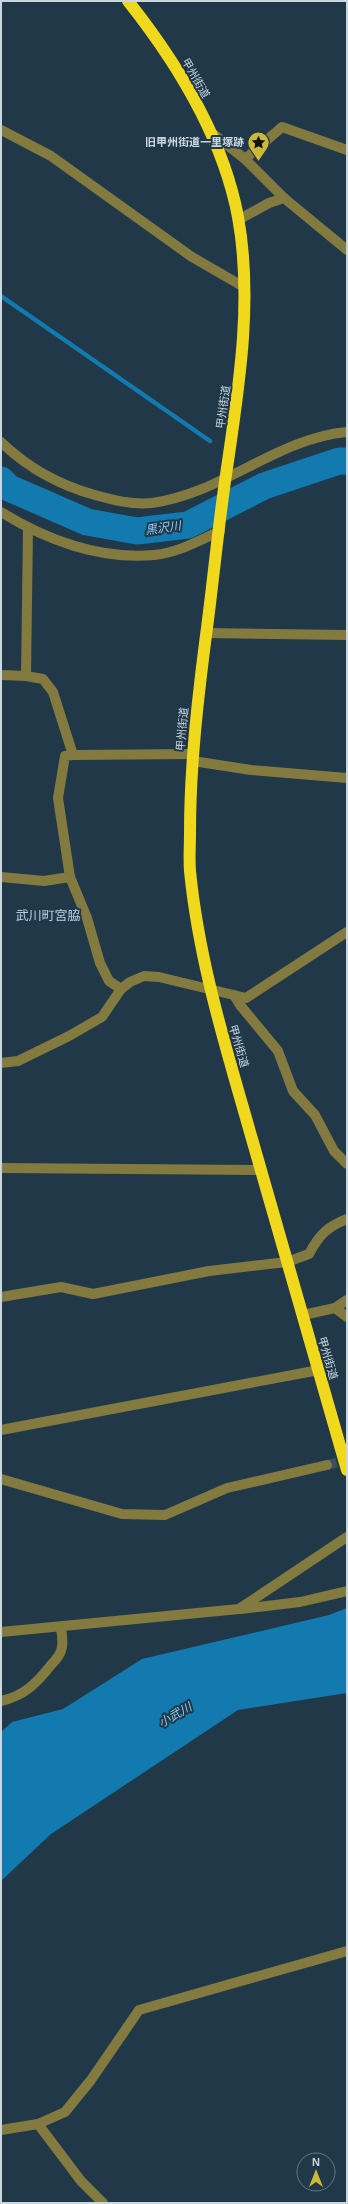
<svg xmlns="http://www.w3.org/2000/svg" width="348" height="2204" font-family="Helvetica,'Noto Sans JP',sans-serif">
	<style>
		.water { fill: #137aaf }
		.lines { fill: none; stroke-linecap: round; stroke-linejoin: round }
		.stream { stroke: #137aaf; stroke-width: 4.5 }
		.river { stroke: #137aaf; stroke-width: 27 }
		.minor-tunnel { stroke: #3a505f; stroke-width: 10; stroke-dasharray: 10 5; stroke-linecap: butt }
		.minor { stroke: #837a3f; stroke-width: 10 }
		.highway { stroke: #f0d81c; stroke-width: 12 }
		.labels { text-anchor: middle; stroke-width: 4; stroke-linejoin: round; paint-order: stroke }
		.street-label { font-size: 11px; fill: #cad7e1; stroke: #203848 }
		.poi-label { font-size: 11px; font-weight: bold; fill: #cad7e1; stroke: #203848; text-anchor: end }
		.water-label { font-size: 12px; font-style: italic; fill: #8cccf6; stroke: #203848 }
		.quarter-label { font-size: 13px; fill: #b3cfe3; stroke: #203848 }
	</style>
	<rect width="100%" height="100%" fill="#203848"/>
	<path class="water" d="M347,1608V1693L238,1710L51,1834L1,1881V1732L12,1722L63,1709L142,1659L329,1615Z"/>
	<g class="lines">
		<g class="stream">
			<path d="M1,296L210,441"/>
			<path d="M256,479L264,486"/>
		</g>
		<path class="river" d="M1,480L9,488L87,522L137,531L188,525L264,486L339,461H347"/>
		<path class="minor-tunnel" d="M327,1465L347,1460"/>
		<g class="minor">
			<path d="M1,130L51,156L192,257L244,287"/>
			<path d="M212,133L245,159L284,198L347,250"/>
			<path d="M245,159L282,127L347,150"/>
			<path d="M238,220L269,203L284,198"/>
			<path d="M1,442C28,468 59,485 95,495C113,500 132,505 152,503C222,494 277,438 347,432"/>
			<path d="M1,512C46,540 100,560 154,555C177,553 199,541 220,531"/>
			<path d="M207,633L347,635"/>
			<path d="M1,675L26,676L43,679L53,692L73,755L193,754"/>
			<path d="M26,676L28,529"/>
			<path d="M73,755L65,756L58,798L70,877L87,918L100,963L109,981L121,989"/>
			<path d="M193,761L251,770L347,778"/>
			<path d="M1,877L44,881L70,877"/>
			<path d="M234,995L240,1005L278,1051L293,1091L315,1115L334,1151L347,1164"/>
			<path d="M1,1063L18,1061L69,1036L102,1017L121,989L130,982L144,976L159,977L246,998L347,932"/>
			<path d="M1,1168L261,1170"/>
			<path d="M1,1297L61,1287L93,1294L209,1271L287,1262L309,1254C319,1235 327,1227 347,1219"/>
			<path d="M335,1308L347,1317"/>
			<path d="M303,1315L335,1308L347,1300"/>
			<path d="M1,1430L319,1370"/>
			<path d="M1,1479L122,1514L165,1515L227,1488L327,1465"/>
			<path d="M241,1609L300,1602L347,1591"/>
			<path d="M1,1632L239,1609L347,1537"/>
			<path d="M1,1701C24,1696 37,1683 51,1665C56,1660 61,1654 62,1647C63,1641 62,1634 61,1628"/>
			<path d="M38,2124L81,2181L103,2203"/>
			<path d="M1,2130L38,2124L65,2112L91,2080L139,2010L347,1951"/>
		</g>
		<path class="highway" d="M128,1C178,64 223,137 238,217C253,300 239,386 227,468C218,526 213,585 205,643C197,706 190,769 190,833C190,846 189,859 190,871C199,963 227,1051 252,1139C284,1249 316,1359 347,1470"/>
	</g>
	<defs>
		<symbol id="sight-pin" viewBox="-11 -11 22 30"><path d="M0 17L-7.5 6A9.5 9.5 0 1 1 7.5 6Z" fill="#ccb939" stroke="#203848"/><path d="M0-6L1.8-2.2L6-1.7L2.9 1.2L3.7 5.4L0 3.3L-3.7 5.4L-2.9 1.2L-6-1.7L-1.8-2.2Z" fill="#111"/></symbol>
	</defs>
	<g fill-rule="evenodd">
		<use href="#sight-pin" x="246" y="130" width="25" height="34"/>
	</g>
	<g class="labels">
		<g class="street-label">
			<text transform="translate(196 78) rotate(60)" y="4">甲州街道</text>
			<text transform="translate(223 407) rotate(-82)" y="4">甲州街道</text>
			<text transform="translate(182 729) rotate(-85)" y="4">甲州街道</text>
			<text transform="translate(239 1046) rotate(74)" y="4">甲州街道</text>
			<text transform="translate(328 1358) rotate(74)" y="4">甲州街道</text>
		</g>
		<g class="poi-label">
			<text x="244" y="146">旧甲州街道一里塚跡</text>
		</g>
		<g class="water-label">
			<text transform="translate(163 528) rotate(-8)" y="4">黒沢川</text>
			<text transform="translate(175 1715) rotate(-30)" y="4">小武川</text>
		</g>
		<g class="quarter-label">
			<text x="48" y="920">武川町宮脇</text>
		</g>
	</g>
	<rect width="348" height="2204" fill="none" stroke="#cad7e1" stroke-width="4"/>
	<g transform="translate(316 2172)"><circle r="19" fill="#203848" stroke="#647885"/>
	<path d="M0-3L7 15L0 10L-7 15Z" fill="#ccb939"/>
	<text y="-6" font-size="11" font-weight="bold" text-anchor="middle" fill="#cad7e1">N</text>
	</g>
</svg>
